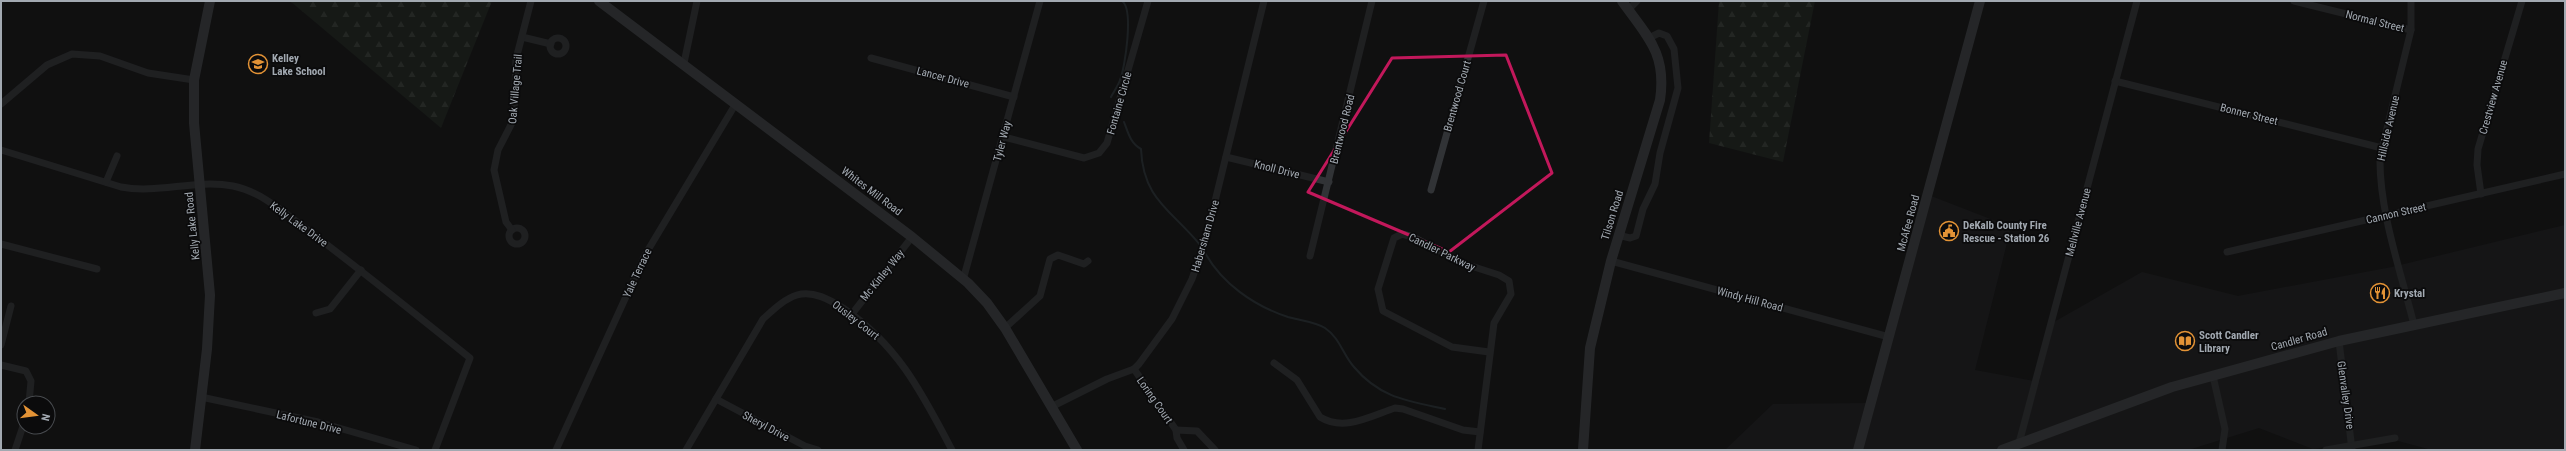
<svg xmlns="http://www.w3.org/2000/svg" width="2566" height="451" font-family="'Roboto Condensed',sans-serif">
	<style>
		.built { fill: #1c1c1e }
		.forest { fill: url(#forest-firs) }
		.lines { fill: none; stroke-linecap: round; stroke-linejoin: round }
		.stream { stroke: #2b3439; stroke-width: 2 }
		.street { stroke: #313336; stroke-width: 7 }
		.secondary { stroke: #3f4246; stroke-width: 10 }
		.marked { fill: none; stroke: #c2185b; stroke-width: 3; stroke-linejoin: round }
		.labels { text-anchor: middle; stroke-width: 3.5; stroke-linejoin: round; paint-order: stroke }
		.street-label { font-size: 11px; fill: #a2a9b1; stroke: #0b0b0c }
		.poi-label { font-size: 11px; font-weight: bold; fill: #a2a9b1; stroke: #0b0b0c; text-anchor: start }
	</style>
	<defs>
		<pattern id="forest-firs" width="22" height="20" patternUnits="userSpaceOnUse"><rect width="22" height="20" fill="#1d241d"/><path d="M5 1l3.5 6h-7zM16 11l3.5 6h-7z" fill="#3b413b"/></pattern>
	</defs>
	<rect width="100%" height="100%" fill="#101011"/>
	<path class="built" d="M1926,194L2011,227L1975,370L2039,382L2054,322L2142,272L2238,296L2392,267L2565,225V450H2432L2387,438L2313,449L2259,428L2188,450H1725L1773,404L1870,403Z"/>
	<g class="forest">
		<path d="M290,1H492L441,128Z"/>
		<path d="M1719,1H1815L1783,162L1709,143Z"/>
	</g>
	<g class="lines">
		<g class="stream">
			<path d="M1111,97C1114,91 1118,86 1120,80C1125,68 1134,9 1122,1"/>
			<path d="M1124,122C1128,132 1130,143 1141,149C1143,200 1172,210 1201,246"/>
			<path d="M1204,251C1221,283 1254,306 1288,317C1299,320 1316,322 1325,328C1340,338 1343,355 1354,367C1380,398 1408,401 1445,409"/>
		</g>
		<g class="street">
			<path d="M2294,1L2411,30"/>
			<path d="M2411,1V30L2380,157C2379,211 2401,272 2414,325"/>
			<path d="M1628,10L1637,1"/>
			<path d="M522,37L551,44"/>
			<circle cx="558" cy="46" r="8"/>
			<path d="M871,58L1014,97"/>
			<path d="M684,63L697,1"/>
			<path d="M2115,81L2382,148"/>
			<path d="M1,104L47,65L72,54L100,56L148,73L194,80"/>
			<path d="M1004,137L1084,158L1099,153L1107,143L1148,1"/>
			<path d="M1,150L121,187C158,194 195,179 233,186C263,192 288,216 313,234C366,274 418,316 470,358L435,450"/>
			<path d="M1226,157L1329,182"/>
			<path d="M106,182L117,156"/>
			<path d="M1431,190L1484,1"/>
			<path d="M2481,194L2477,165L2478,149L2522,1"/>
			<circle cx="517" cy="236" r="8"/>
			<path d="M512,230L506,222L494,170L498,150L514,119L516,59L531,1"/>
			<path d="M1618,235L1630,238L1636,236L1643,209L1655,184L1660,153L1678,88L1674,49L1667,36L1659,33L1649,38"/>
			<path d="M1,244L97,269"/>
			<path d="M2227,252L2565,174"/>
			<path d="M1310,256L1372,1"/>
			<path d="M1611,261L1889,337"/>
			<path d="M963,280L1040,1"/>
			<path d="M316,313L330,309L361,270"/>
			<path d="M852,314L912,237"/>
			<path d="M1005,328L1040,296L1050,259L1058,255L1084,264L1088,261"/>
			<path d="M2339,341L2352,450"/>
			<path d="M1,345L11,306"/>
			<path d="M1274,363L1297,380L1320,417C1344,432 1371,416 1395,408L1403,409L1463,430L1480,432"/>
			<path d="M1,365L26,371L31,381L29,403"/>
			<path d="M1134,369L1176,430"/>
			<path d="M2213,376L2225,429L2222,450"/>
			<path d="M201,397L318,422L416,450"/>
			<path d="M716,399L805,446L818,450"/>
			<path d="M1053,406L1107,379L1134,369L1139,364L1172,319L1192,279L1205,242L1264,1"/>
			<path d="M2019,443L2137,1"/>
			<path d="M15,450L24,423"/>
			<path d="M556,450L645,255L735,105"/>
			<path d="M686,450L763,319C773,310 784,299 797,295C813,290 830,300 843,308C898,345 922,393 952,450"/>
			<path d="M1184,450L1177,438L1176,430L1197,431L1215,450"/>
			<path d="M1478,450L1494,323L1511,294L1509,281L1499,275L1465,264L1413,237L1402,234L1394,238L1378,289L1383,311L1452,347L1489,352"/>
			<path d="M2326,450L2395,438"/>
		</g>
		<g class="secondary">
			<path d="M599,1L912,237L968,283L987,303L1005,328L1077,450"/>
			<path d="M195,450L207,349L210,295L194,123V80L210,1"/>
			<path d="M1583,450L1590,348L1611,261L1660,100C1667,53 1647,36 1622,1"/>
			<path d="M1858,450L1980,1"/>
			<path d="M2002,450L2172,387L2339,341L2565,293"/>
		</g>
	</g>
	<path d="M0 0H2566V451H0ZM1506,55L1552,173L1449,252L1308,192L1392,58Z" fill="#101011" fill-opacity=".55" fill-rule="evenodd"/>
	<path class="marked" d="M1506,55L1552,173L1449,252L1308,192L1392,58Z"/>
	<defs>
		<symbol id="school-ring" viewBox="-11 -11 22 22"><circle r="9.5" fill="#0b0b0c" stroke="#e39336" stroke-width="1.5"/><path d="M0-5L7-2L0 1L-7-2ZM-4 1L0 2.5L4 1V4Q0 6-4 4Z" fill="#e39336"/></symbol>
		<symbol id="civic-ring" viewBox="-11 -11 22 22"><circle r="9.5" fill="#0b0b0c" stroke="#e39336" stroke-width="1.5"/><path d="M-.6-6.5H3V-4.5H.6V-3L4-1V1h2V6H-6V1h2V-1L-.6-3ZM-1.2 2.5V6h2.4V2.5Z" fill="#e39336"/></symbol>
		<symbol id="restaurant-ring" viewBox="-11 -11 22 22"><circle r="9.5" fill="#0b0b0c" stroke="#e39336" stroke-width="1.5"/><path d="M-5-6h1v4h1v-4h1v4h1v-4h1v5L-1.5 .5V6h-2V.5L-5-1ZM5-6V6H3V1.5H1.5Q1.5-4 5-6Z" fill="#e39336"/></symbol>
		<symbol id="library-ring" viewBox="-11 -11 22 22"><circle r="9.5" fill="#0b0b0c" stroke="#e39336" stroke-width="1.5"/><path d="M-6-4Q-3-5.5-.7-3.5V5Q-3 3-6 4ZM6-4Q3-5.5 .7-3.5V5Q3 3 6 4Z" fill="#e39336"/></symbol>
	</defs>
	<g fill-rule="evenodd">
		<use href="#school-ring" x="247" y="53" width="22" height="22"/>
		<use href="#civic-ring" x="1938" y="220" width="22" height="22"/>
		<use href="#restaurant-ring" x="2369" y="282" width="22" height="22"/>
		<use href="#library-ring" x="2174" y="330" width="22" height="22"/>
	</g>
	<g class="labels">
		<g class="street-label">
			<text transform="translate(2375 21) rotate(14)" y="4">Normal Street</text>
			<text transform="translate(943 77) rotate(15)" y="4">Lancer Drive</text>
			<text transform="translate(515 89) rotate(-85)" y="4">Oak Village Trail</text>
			<text transform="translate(1457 96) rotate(-74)" y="4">Brentwood Court</text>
			<text transform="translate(2493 97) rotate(-74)" y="4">Crestview Avenue</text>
			<text transform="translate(1119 103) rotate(-74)" y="4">Fontaine Circle</text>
			<text transform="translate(2249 114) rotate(14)" y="4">Bonner Street</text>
			<text transform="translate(2388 128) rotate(-77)" y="4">Hillside Avenue</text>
			<text transform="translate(1342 129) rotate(-76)" y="4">Brentwood Road</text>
			<text transform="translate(1002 141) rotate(-75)" y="4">Tyler Way</text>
			<text transform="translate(1277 169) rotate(14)" y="4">Knoll Drive</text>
			<text transform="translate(872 191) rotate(37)" y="4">Whites Mill Road</text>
			<text transform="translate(2396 213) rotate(-13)" y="4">Cannon Street</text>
			<text transform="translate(1612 215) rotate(-73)" y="4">Tilson Road</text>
			<text transform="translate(2078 222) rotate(-75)" y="4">Mellville Avenue</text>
			<text transform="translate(1908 223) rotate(-75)" y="4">McAfee Road</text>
			<text transform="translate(299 224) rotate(36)" y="4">Kelly Lake Drive</text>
			<text transform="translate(192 226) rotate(-96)" y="4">Kelly Lake Road</text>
			<text transform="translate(1205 236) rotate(-74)" y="4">Habersham Drive</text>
			<text transform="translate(1442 252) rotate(26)" y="4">Candler Parkway</text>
			<text transform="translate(637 273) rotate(-65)" y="4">Yale Terrace</text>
			<text transform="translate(882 275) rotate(-51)" y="4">Mc Kinley Way</text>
			<text transform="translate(1750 299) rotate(15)" y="4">Windy Hill Road</text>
			<text transform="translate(856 320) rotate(38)" y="4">Ousley Court</text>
			<text transform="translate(2299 339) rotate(-16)" y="4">Candler Road</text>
			<text transform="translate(2346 395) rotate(82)" y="4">Glenvalley Drive</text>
			<text transform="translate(1155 400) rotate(55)" y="4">Loring Court</text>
			<text transform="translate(309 422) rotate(14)" y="4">Lafortune Drive</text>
			<text transform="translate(766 426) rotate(28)" y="4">Sheryl Drive</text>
		</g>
		<g class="poi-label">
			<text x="272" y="62">Kelley<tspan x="272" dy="13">Lake School</tspan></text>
			<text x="1963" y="229">DeKalb County Fire<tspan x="1963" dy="13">Rescue - Station 26</tspan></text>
			<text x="2394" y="297">Krystal</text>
			<text x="2199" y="339">Scott Candler<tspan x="2199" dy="13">Library</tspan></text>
		</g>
	</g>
	<rect width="2566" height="451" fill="none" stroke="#a2a9b1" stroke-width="4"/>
	<g transform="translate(36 415) rotate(104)"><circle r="19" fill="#0b0b0c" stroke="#474a4e"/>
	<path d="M0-3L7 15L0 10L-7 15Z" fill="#e39336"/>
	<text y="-6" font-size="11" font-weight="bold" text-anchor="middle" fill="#a2a9b1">N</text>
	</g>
</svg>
